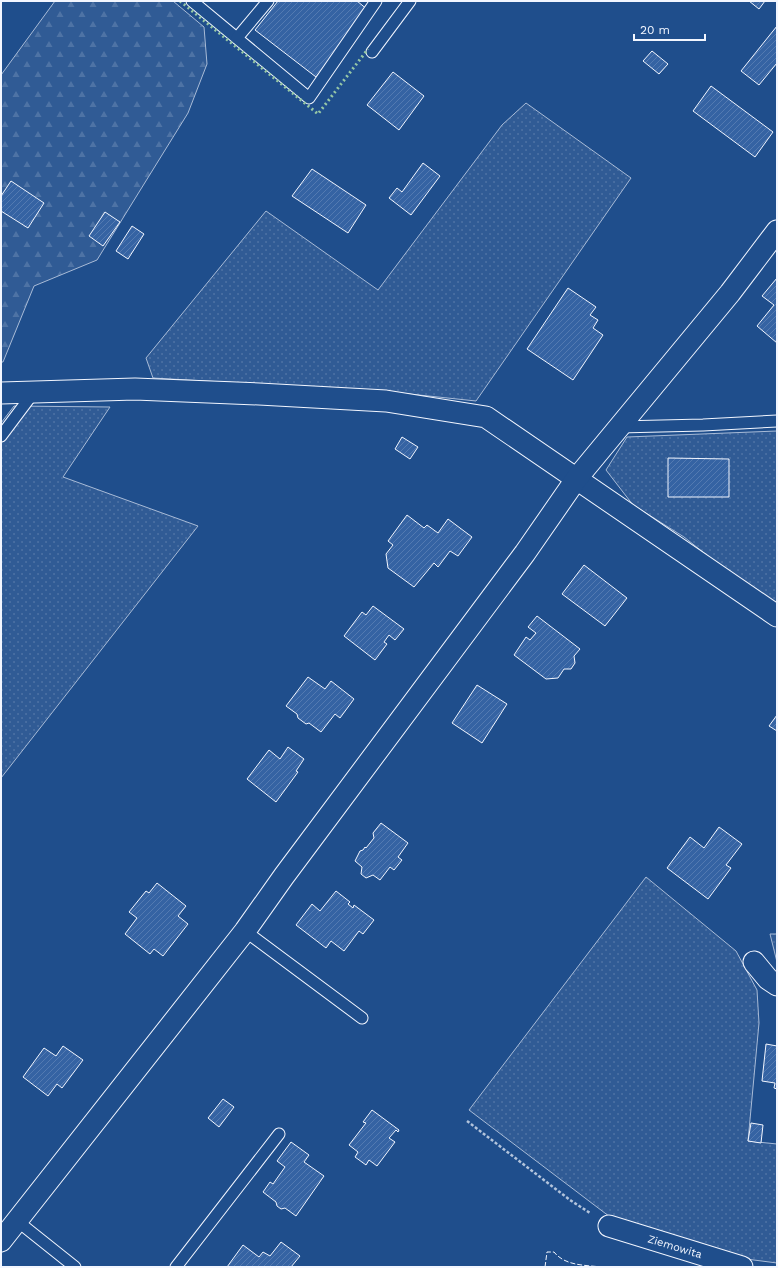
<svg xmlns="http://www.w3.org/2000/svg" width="778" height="1268" font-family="'Work Sans',sans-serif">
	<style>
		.grass { fill: url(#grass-dots); stroke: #a8bbd7 }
		.forest { fill: url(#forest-firs); stroke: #a8bbd7 }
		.building { fill: url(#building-hatch); stroke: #f2f6ff }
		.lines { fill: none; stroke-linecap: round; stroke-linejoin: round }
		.service-casing { stroke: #f2f6ff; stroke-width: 13 }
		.minor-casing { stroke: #f2f6ff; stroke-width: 23 }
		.path { stroke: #b3c4dc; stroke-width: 2.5; stroke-dasharray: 3 2; stroke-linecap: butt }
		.service { stroke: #1f4e8c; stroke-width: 11 }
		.minor { stroke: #1f4e8c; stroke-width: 21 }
		.hedge { stroke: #97c8a6; stroke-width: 3; stroke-dasharray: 2 3; stroke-linecap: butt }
		.fence { stroke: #f2f6ff; stroke-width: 1; stroke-dasharray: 5 2; stroke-linecap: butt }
		.labels { text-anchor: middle; stroke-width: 3; stroke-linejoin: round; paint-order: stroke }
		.street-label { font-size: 11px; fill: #f2f6ff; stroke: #1f4e8c }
	</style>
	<defs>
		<pattern id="grass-dots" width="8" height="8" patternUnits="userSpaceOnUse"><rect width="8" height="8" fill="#305b95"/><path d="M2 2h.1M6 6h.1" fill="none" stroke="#4e73a5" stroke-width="1.8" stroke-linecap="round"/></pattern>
		<pattern id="forest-firs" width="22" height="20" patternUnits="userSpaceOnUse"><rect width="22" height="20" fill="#305b95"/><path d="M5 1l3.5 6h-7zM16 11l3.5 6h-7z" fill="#4e73a5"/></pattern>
		<pattern id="building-hatch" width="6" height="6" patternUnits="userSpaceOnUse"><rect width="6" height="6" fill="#3563a3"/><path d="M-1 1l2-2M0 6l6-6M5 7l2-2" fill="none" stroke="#537ab1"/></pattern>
	</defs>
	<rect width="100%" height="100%" fill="#1f4e8c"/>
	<g class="grass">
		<path d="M526,103L631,178L476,401L381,391L153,378L146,358L266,211L378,290L502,125Z"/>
		<path d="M14,406L110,407L63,477L198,526L1,778V423Z"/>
		<path d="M777,431V611L684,537L633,505L606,470L627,437Z"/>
		<path d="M646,877L736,951L757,990L759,1023L748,1141L777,1144V1263L723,1256L618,1223L469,1110Z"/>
		<path d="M770,934H777V962Z"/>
	</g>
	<path class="forest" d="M55,1H173L204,27L207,64L188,113L97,260L34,286L3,362H1V75Z"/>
	<g class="building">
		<path d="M278,1H357L368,10L316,77L255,30Z"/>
		<path d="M749,1H765L759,9Z"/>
		<path d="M777,26V63L759,85L741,71Z"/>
		<path d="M652,51L668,64L659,74L643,61Z"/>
		<path d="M393,72L424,96L399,130L367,105Z"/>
		<path d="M711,86L773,132L755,157L693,111Z"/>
		<path d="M423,163L440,176L411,215L389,198L397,188L402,192Z"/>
		<path d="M312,169L366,205L348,233L292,196Z"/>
		<path d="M11,181L44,203L28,228L1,211V196Z"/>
		<path d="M105,212L120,222L103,246L89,236Z"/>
		<path d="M132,226L144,234L128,259L116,251Z"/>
		<path d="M777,278V343L757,326L774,305L762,296Z"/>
		<path d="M568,288L596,307L590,315L598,320L593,328L603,335L573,380L527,349Z"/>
		<path d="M402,437L418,447L410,459L395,449Z"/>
		<path d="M668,458L729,459V497H668Z"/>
		<path d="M407,515L424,528L427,525L438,533L448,519L472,537L458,556L450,551L438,567L434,563L414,587L388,568L386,554L393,545L388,541Z"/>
		<path d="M584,565L627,598L605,626L562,594Z"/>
		<path d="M373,606L404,629L395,640L389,635L384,642L387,644L375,660L344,636L362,612L366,615Z"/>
		<path d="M537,616L580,649L574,656L575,663L571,669H564L558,678L546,679L514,655L526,637L530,640L536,633L528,627Z"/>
		<path d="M308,677L325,689L331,681L354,699L340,718L335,714L321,732L309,723L306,724L298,718L297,714L286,706Z"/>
		<path d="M477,685L507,704L482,743L452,723Z"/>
		<path d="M777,715V731L769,726Z"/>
		<path d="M288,747L304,759L296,771L298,772L276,802L247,779L269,750L280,759Z"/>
		<path d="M381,823L408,843L398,857L402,860L394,870L390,867L380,880L373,875L366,878L361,874L362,867L355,861L360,851L363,850L365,847L366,848L374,838L373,833Z"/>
		<path d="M719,827L742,844L726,865L731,868L708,899L667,868L690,837L704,848Z"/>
		<path d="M157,883L186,906L178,916L188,924L163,956L154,949L150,954L125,934L137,918L129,912L146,891L149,893Z"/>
		<path d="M336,891L350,902L348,904L353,908L354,905L374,920L363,934L359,931L344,951L331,941L326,948L296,925L312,904L320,911Z"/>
		<path d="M766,1044L777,1046V1089L774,1088L775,1083L762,1081Z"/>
		<path d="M63,1046L83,1060L62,1088L57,1084L48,1096L23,1077L44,1048L56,1056Z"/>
		<path d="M223,1099L234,1107L219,1127L208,1118Z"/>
		<path d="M372,1110L399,1130L398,1132L396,1130L389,1138L395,1142L377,1166L369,1160L366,1165L355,1157L358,1152L349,1145L366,1123L363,1122Z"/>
		<path d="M751,1123L763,1125L761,1143L748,1141Z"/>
		<path d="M291,1142L309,1155L304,1162L324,1176L296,1216L285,1208L281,1209L277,1206L276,1202L263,1192L270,1182L273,1184L285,1167L277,1161Z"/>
		<path d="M281,1242L300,1256L291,1267H227L243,1245L259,1257L263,1252L270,1256Z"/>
	</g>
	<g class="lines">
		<defs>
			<g id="service">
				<path d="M192,1L309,98L376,1"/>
				<path d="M237,38L268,1"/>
				<path d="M372,52L410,1"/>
				<path d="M619,427L703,425L777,421"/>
				<path d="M1,436L34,392"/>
				<path d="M245,931L362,1018"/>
				<path d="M16,1220L75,1267"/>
				<path d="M176,1267L279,1134"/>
			</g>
			<g id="minor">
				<path d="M1,393L135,389L259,394L386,401L486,417L777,616"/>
				<path d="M754,962L768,979L777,985"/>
				<path id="s1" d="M609,1226L742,1267"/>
				<path d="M1,1241L245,931L284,876L525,553L577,478L730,293L777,231"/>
			</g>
		</defs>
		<use href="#service" class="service-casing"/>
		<use href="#minor" class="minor-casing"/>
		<path class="path" d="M467,1121L570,1200L590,1213"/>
		<use href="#service" class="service"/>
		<use href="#minor" class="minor"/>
		<path class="hedge" d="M180,1L318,114L368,49"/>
		<path class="fence" d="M545,1267L547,1252H554C565,1266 585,1265 601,1267"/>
	</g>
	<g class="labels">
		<g class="street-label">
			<text dy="4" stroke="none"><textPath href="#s1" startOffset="69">Ziemowita</textPath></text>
		</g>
	</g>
	<rect width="778" height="1268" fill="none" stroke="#f2f6ff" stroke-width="4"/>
	<path d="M634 34v6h71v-6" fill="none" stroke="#f2f6ff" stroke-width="2"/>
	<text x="640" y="34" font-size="12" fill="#f2f6ff" stroke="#1f4e8c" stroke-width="3" paint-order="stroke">20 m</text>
</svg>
